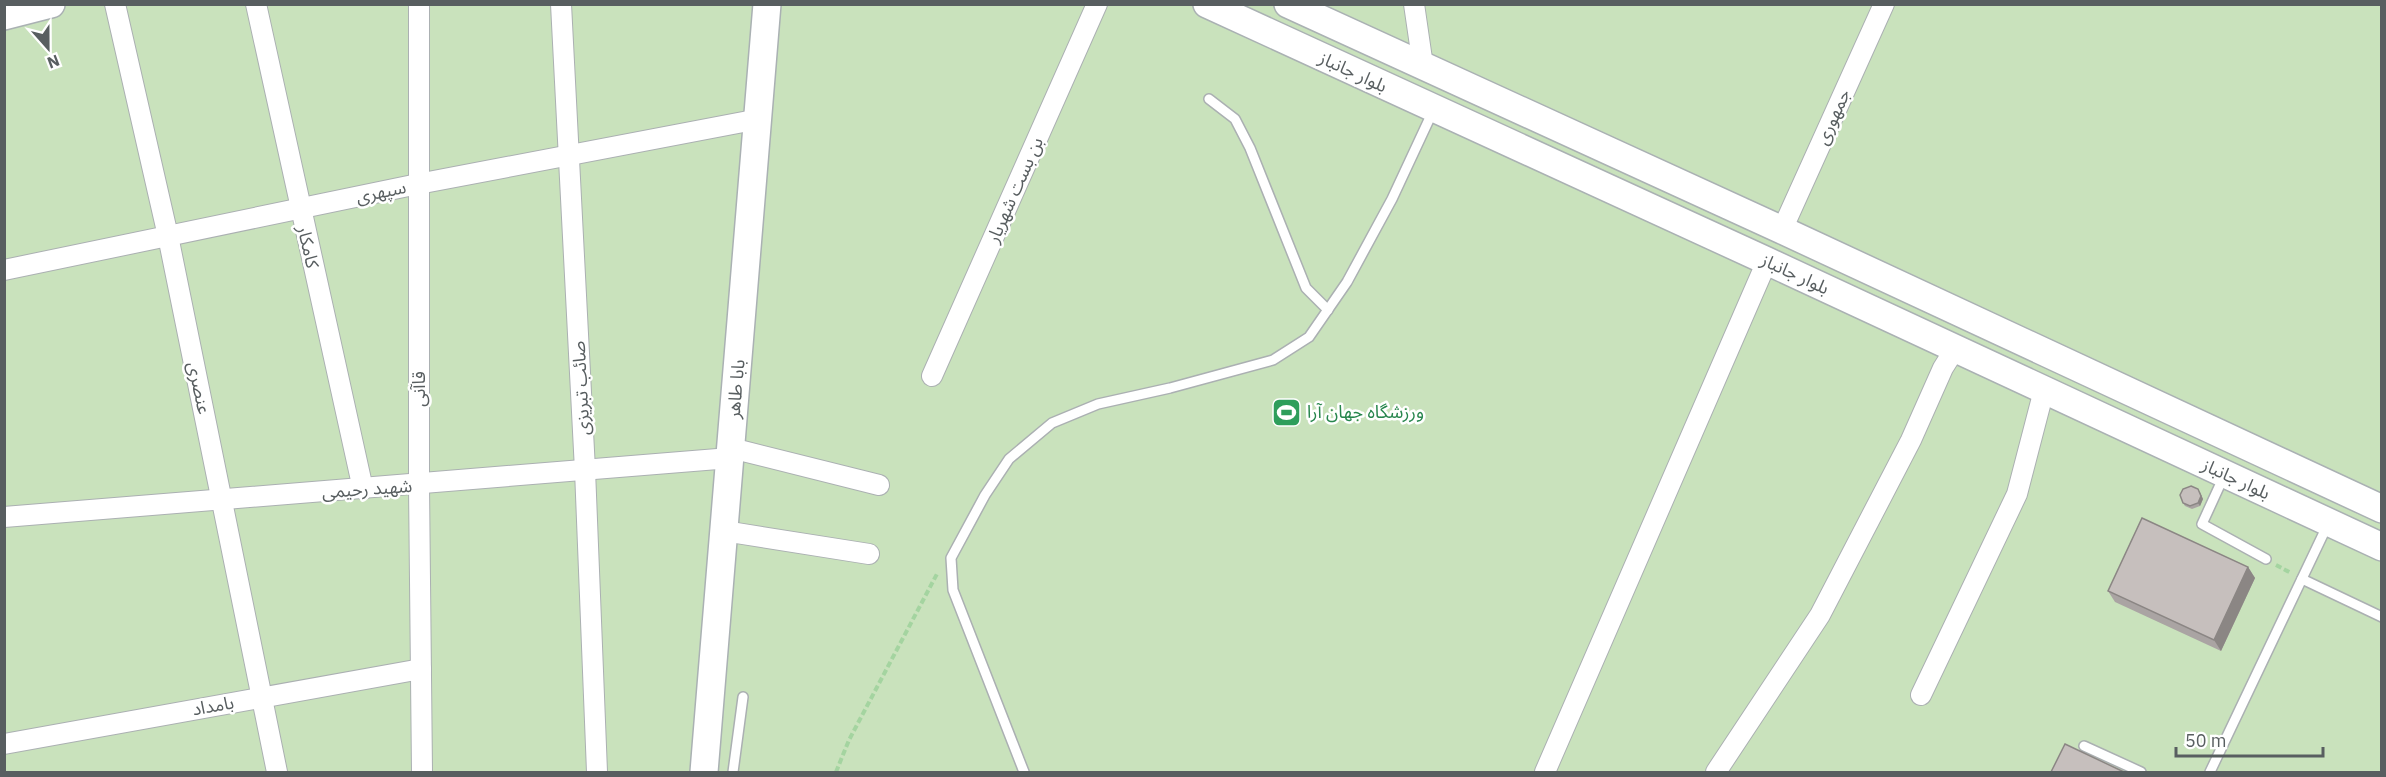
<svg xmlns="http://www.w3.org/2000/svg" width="2386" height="777" font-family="'IBM Plex Sans','Noto Sans Arabic',sans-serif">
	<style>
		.green { fill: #c9e2bc }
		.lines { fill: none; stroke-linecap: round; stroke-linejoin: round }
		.lane-casing { stroke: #abb0b2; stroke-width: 12 }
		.street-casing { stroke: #abb0b2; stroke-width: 22 }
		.secondary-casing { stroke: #aab1b3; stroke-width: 30 }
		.path { stroke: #a4d4a0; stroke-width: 4; stroke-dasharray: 6 3; stroke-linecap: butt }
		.lane { stroke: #fff; stroke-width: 9 }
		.street { stroke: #fff; stroke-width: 20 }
		.secondary { stroke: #fff; stroke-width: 27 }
		.wall { fill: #aaa4a3 }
		.shaded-wall { fill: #8b8684 }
		.building { fill: #c6bfbd; stroke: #8b8684; stroke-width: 1.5 }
		.labels { text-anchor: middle; stroke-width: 5; stroke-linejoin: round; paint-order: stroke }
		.street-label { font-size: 18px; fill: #585e60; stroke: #fff }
		.leisure-label { font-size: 18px; fill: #27864d; stroke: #fff; text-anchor: start }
	</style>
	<rect width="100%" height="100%" fill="#ebe4df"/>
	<rect class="green" x="5" y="5" width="2376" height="767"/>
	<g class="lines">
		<defs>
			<g id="lane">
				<path d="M1209,99L1235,119L1250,148L1306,288L1328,310"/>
				<path d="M2224,476L2202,524L2266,559"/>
				<path d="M2302,579L2382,617"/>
				<path d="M2084,746L2141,772"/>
				<path d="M733,772L743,697"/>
				<path d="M1024,772L953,590L951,558L985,495L1009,459L1052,423L1098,404L1170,388L1273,360L1309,337L1347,282L1392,199L1433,111"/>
				<path d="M2210,772L2328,524"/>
			</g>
			<g id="street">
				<path d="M115,4L168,236L277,772"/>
				<path d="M256,4L363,489"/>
				<path d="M419,4V485L422,772"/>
				<path d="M561,4L585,470L597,772"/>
				<path d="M1414,4L1423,66"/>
				<path d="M1782,230L1884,4"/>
				<path d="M4,270L418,184L759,119"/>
				<path d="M932,376L1097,4"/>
				<path d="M731,448L879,485"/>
				<path d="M4,517L730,458"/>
				<path d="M724,531L869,554"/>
				<path d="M1921,695L2017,494L2044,390"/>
				<path d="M4,744L421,669"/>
				<path d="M1545,772L1767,261"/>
				<path d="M1716,772L1820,615L1911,440L1943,368L1955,349"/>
			</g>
			<g id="secondary">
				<path d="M1207,4L1767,261L2382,547"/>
				<path d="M1288,4L1782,230L2382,509"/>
				<path d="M4,16L51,4"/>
				<path d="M704,772L767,4"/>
			</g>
		</defs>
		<use href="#lane" class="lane-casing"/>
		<use href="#street" class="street-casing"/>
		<use href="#secondary" class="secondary-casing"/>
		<g class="path">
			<path d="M2276,565L2291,573"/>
			<path d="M836,772L849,740L938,572"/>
		</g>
		<use href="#lane" class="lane"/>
		<use href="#street" class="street"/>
		<use href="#secondary" class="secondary"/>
	</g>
	<g class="wall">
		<path d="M2200,492L2203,499L2200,506L2192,509L2185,506L2183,503Z"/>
		<path d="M2248,567L2255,578L2221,651L2115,602L2108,591Z"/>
	</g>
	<g class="shaded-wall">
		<path d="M2198,489L2203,499L2200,506L2198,503Z"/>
		<path d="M2248,567L2255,578L2221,651L2214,640Z"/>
	</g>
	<g class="building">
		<path d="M2191,486L2198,489L2201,496L2198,503L2190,506L2183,503L2180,495L2183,489Z"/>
		<path d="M2142,518L2248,567L2214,640L2108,591Z"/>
		<path d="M2065,744L2124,772H2051Z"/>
	</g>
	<defs>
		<symbol id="stadium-square" viewBox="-11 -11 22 22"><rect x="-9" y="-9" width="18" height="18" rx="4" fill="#2e9e5b" stroke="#fff"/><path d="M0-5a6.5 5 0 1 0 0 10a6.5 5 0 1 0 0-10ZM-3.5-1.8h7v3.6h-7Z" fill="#fff"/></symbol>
	</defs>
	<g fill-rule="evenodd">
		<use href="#stadium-square" x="1270" y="396" width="33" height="33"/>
	</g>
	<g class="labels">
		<g class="street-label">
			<text transform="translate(1353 72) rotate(25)" y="6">بلوار جانباز</text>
			<text transform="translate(1833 117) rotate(-66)" y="6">جمهوری</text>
			<text transform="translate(1015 190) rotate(-66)" y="6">بن بست شهریار</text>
			<text transform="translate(381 192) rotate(-12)" y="6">سپهری</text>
			<text transform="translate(308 247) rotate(77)" y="6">کامکار</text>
			<text transform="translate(1795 274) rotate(25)" y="6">بلوار جانباز</text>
			<text transform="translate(199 388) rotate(78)" y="6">عنصری</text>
			<text transform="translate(581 388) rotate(-93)" y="6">صائب تبریزی</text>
			<text transform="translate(419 389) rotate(-90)" y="6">قاآنی</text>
			<text transform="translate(736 389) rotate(-85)" y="6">بابا طاهر</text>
			<text transform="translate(2236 479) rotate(25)" y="6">بلوار جانباز</text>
			<text transform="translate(367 489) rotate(-4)" y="6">شهید رحیمی</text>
			<text transform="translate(213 706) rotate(-10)" y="6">بامداد</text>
		</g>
		<g class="leisure-label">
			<text x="1307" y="418">ورزشگاه جهان آرا</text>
		</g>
	</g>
	<rect width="2386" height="777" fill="none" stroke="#585e60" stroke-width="12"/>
	<g transform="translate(48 48) rotate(159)" stroke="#ffffff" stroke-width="4.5" paint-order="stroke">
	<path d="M0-4.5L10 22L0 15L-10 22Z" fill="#585e60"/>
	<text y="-9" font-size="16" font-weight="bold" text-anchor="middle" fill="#585e60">N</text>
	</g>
	<path d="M2176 747v9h147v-9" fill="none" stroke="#585e60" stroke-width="3"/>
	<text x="2185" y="747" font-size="18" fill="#585e60" stroke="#ffffff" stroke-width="4.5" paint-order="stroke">50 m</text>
</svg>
